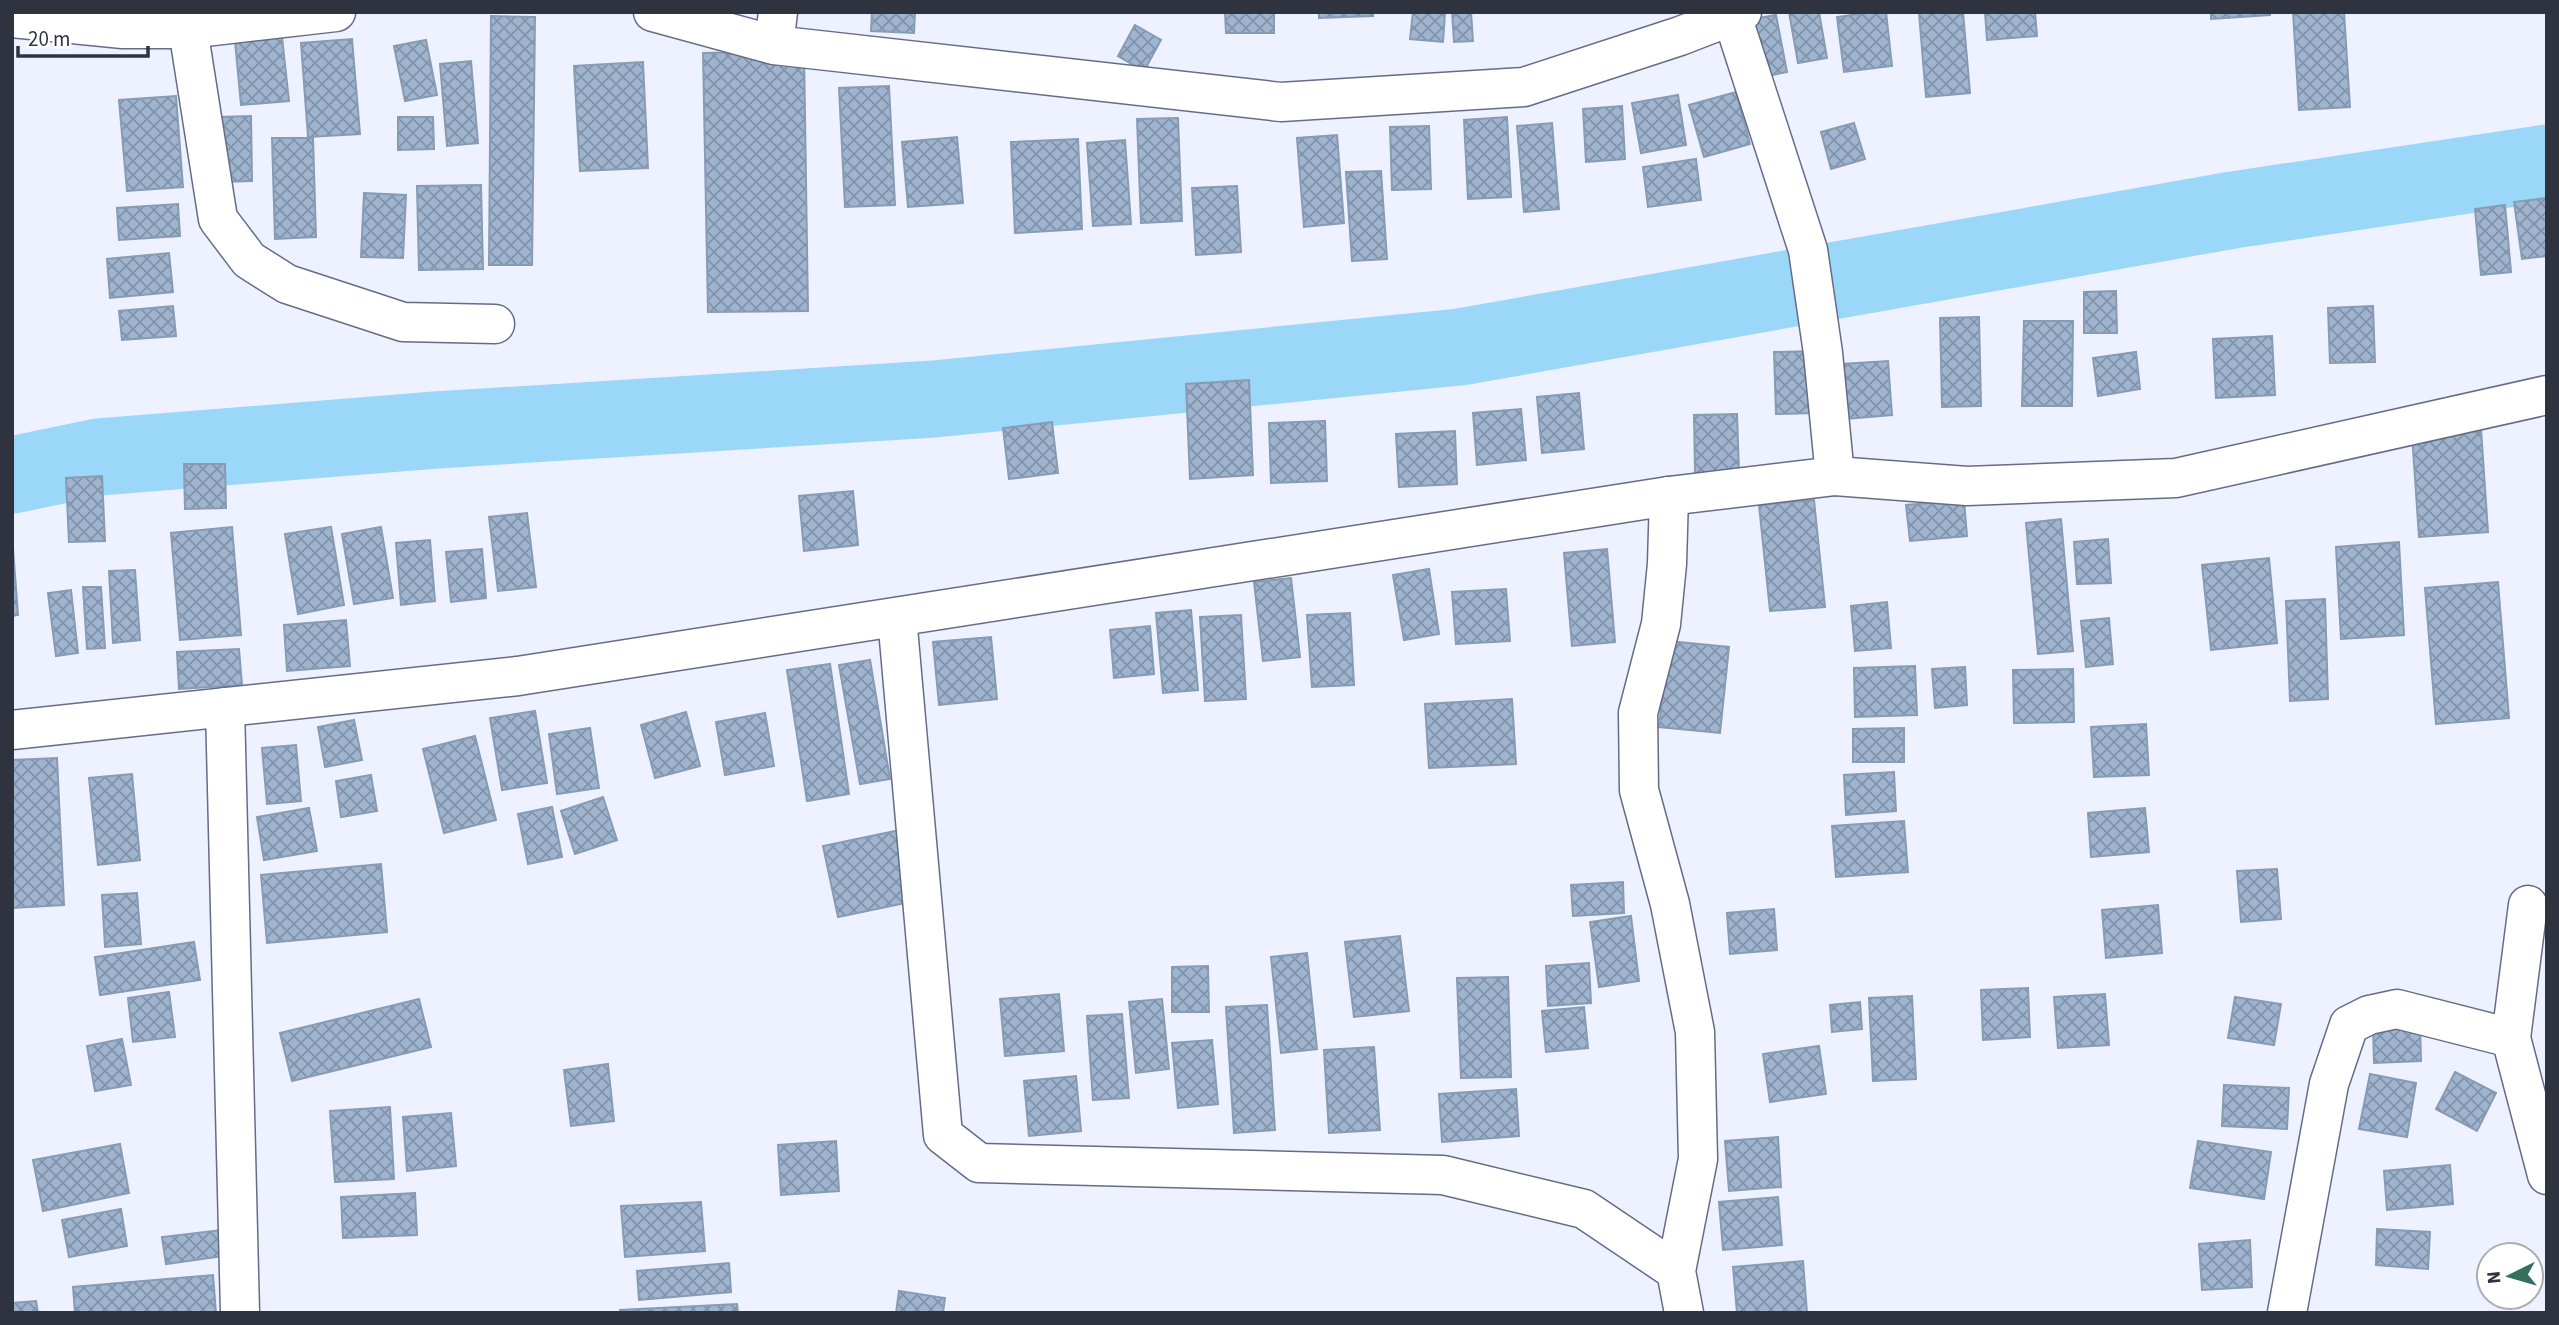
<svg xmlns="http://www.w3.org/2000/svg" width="2559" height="1325" font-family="'Source Sans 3',sans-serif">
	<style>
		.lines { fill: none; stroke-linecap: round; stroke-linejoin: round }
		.river { stroke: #9bd7f8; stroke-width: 77 }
		.building { fill: url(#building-cross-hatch); stroke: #879bb5; stroke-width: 2 }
		.minor-casing { stroke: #656c88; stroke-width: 41 }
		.minor { stroke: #fff; stroke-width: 38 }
	</style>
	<defs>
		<pattern id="building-cross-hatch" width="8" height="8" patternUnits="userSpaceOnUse" patternTransform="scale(1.75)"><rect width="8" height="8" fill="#9fb4cf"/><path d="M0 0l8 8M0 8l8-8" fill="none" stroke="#8293a9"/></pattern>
	</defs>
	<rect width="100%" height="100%" fill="#eef1ff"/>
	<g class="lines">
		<path class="river" d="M12,475L99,457L436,430L934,399L1460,347L2233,210L2547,163"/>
	</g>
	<g class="building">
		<path d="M872,12H915L914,33L871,31Z"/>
		<path d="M1225,12H1274V33H1226Z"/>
		<path d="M1319,12H1373V16L1319,18Z"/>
		<path d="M1413,12H1445L1443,42L1410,39Z"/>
		<path d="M1452,12H1471L1473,41L1454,42Z"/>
		<path d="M1789,12H1819L1827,58L1798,63Z"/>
		<path d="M1872,12H1886L1892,66L1844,72L1837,17Z"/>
		<path d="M1963,12L1970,93L1926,97L1919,13Z"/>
		<path d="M1985,12H2035L2037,36L1987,40Z"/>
		<path d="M2211,12H2270V15L2211,19Z"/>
		<path d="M2293,12H2344L2350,107L2299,110Z"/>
		<path d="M1776,15L1787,72L1757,78L1747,20Z"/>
		<path d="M491,16L535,17L532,265H489Z"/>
		<path d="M1135,25L1161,40L1144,71L1118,56Z"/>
		<path d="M282,37L289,101L241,105L235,41Z"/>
		<path d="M352,39L360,134L308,137L301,43Z"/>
		<path d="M426,40L437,95L405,101L394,46Z"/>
		<path d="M804,51L808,311L708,312L703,53Z"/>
		<path d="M471,61L478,143L447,146L440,64Z"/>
		<path d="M643,62L648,168L580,171L574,66Z"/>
		<path d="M889,86L895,205L845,207L839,88Z"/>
		<path d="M1736,92L1750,144L1704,157L1689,105Z"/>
		<path d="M1678,95L1686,145L1641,153L1632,103Z"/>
		<path d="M176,96L183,187L127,191L119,100Z"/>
		<path d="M1622,106L1625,159L1586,162L1583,109Z"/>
		<path d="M251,116L252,181L221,182L219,117Z"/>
		<path d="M398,117H433L434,149L398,150Z"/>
		<path d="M1507,117L1511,197L1468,199L1464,120Z"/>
		<path d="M1178,118L1182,221L1141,223L1137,119Z"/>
		<path d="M1552,123L1559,209L1524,212L1517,126Z"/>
		<path d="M1854,123L1865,159L1831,169L1821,132Z"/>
		<path d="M1429,126L1431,189L1392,190L1390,127Z"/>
		<path d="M1337,135L1344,223L1304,227L1297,138Z"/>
		<path d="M957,137L963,203L908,207L902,142Z"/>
		<path d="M272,138H313L316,237L275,239Z"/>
		<path d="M1078,139L1082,229L1015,233L1011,142Z"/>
		<path d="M1125,140L1131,224L1093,226L1087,143Z"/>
		<path d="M1696,159L1701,200L1648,207L1643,167Z"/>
		<path d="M1381,171L1387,259L1352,261L1346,172Z"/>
		<path d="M481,185L483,269L419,270L417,186Z"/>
		<path d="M1237,186L1241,252L1196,255L1192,188Z"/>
		<path d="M364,193L406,195L403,258L361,257Z"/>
		<path d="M2547,198V256L2522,259L2514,202Z"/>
		<path d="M178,204L180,236L119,240L117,208Z"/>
		<path d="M2505,205L2511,272L2481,275L2475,209Z"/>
		<path d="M169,253L173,292L110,298L107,259Z"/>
		<path d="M2116,291L2117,333H2084V292Z"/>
		<path d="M173,306L176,336L122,340L119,311Z"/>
		<path d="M2373,306L2375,362L2330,363L2328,308Z"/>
		<path d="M1979,317L1981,406L1942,407L1940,318Z"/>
		<path d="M2024,321H2073L2072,406H2022Z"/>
		<path d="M2272,336L2275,395L2216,398L2213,339Z"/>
		<path d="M1817,351L1819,413L1776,414L1774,352Z"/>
		<path d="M2136,352L2140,389L2098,396L2093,358Z"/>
		<path d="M1888,361L1892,415L1846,419L1842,364Z"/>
		<path d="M1249,380L1253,475L1190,479L1186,384Z"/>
		<path d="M1579,393L1584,449L1542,453L1537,397Z"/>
		<path d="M1521,409L1526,460L1477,465L1473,413Z"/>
		<path d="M1737,414L1739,472L1695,473L1694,415Z"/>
		<path d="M1325,421L1327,481L1271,483L1269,423Z"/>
		<path d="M1052,422L1058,473L1009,479L1003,428Z"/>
		<path d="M2481,429L2488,532L2419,537L2412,434Z"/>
		<path d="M1455,431L1457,484L1399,487L1396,434Z"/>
		<path d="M184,464H225L226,508L185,509Z"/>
		<path d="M102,476L105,541L69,542L66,478Z"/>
		<path d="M853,491L858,545L804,551L799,496Z"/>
		<path d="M1814,500L1825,607L1770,611L1759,505Z"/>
		<path d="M1964,500L1967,536L1910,541L1906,505Z"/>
		<path d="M527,513L536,587L498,591L489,517Z"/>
		<path d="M2061,519L2073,651L2038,654L2026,523Z"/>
		<path d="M232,527L241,635L180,640L171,533Z"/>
		<path d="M331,527L344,605L298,614L285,534Z"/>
		<path d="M381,527L393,598L354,604L342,534Z"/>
		<path d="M12,535L18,615L12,616Z"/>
		<path d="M2108,539L2111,583L2077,584L2074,542Z"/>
		<path d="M430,540L435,601L401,605L396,543Z"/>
		<path d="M2399,542L2404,635L2341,639L2336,547Z"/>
		<path d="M482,549L486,598L451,602L446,552Z"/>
		<path d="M1607,549L1615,642L1572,646L1564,553Z"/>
		<path d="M2269,558L2277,643L2211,650L2202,565Z"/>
		<path d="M1429,569L1439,634L1404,640L1393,575Z"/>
		<path d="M135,570L140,640L113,643L109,571Z"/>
		<path d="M1291,578L1300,657L1263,661L1254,582Z"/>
		<path d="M2498,582L2509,718L2436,724L2425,588Z"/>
		<path d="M83,587H101L105,648L87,649Z"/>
		<path d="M1506,589L1510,641L1456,644L1452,592Z"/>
		<path d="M71,590L78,653L56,656L48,593Z"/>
		<path d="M2325,599L2328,699L2290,701L2286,601Z"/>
		<path d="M1887,602L1891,648L1855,651L1851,606Z"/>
		<path d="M1191,610L1198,690L1163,693L1156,613Z"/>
		<path d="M1350,613L1354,685L1312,687L1307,615Z"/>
		<path d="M1241,615L1246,699L1205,701L1200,617Z"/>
		<path d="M2109,618L2113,664L2086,667L2081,621Z"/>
		<path d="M346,620L350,666L287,671L284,625Z"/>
		<path d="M1150,626L1154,674L1114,678L1110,630Z"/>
		<path d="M991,637L997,699L939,705L933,642Z"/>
		<path d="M1668,641L1729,647L1720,733L1659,727Z"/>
		<path d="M239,649L242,685L179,689L177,652Z"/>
		<path d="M870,660L890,779L860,784L839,665Z"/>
		<path d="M830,664L849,794L807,801L787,670Z"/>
		<path d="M1915,666L1917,715L1855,717L1854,668Z"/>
		<path d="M1965,667L1967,705L1935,708L1932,669Z"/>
		<path d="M2073,669L2074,722L2014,723L2013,670Z"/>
		<path d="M1512,699L1516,764L1429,768L1425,704Z"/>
		<path d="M535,711L547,783L502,790L490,718Z"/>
		<path d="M686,712L700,766L655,778L641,725Z"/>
		<path d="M765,713L774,766L725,775L716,722Z"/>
		<path d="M354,720L362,760L325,767L318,727Z"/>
		<path d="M2146,724L2149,775L2094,777L2091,727Z"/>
		<path d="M590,728L599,788L557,794L549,734Z"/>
		<path d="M1904,728V762H1853V729Z"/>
		<path d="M475,736L496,820L444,833L423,749Z"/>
		<path d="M296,745L301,801L267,804L262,748Z"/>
		<path d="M57,758L64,905L12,908V760Z"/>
		<path d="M1894,772L1896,811L1846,815L1844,775Z"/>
		<path d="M132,774L140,860L98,865L89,778Z"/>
		<path d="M371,775L377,811L341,817L336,781Z"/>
		<path d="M603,797L617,840L575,854L561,811Z"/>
		<path d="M552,807L562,857L528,864L518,814Z"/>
		<path d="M309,808L317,851L264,860L257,817Z"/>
		<path d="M2145,808L2149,852L2091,857L2088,813Z"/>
		<path d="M1904,821L1908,872L1836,877L1832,826Z"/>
		<path d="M900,830L915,901L838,917L823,846Z"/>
		<path d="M381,864L387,932L267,943L261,875Z"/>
		<path d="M2277,869L2281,919L2241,922L2237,871Z"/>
		<path d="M1623,882L1624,913L1573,916L1571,885Z"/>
		<path d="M137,893L141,944L105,947L102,895Z"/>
		<path d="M2158,905L2162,953L2106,958L2102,910Z"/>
		<path d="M1774,909L1777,950L1730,954L1727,913Z"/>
		<path d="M1631,916L1639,981L1599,987L1590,922Z"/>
		<path d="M1400,936L1409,1011L1354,1017L1345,942Z"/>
		<path d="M194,942L200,980L100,995L95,957Z"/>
		<path d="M1307,953L1317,1049L1281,1053L1271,957Z"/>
		<path d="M1589,963L1591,1003L1548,1006L1546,966Z"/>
		<path d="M1208,966L1209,1012H1172V967Z"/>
		<path d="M1508,977L1511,1077L1461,1078L1457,978Z"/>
		<path d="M2028,988L2030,1037L1983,1040L1981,990Z"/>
		<path d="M169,992L175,1037L133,1042L128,998Z"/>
		<path d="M1059,994L1064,1051L1005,1056L1000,999Z"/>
		<path d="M2105,994L2109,1045L2058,1048L2054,997Z"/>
		<path d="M1912,996L1916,1079L1873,1081L1869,998Z"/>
		<path d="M2235,997L2281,1004L2274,1045L2228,1038Z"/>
		<path d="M419,999L431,1047L292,1081L280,1033Z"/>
		<path d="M1162,999L1169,1069L1136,1073L1129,1002Z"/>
		<path d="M1860,1002L1862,1029L1832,1032L1830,1005Z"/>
		<path d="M1267,1005L1275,1130L1234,1133L1226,1007Z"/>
		<path d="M1584,1007L1588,1048L1546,1052L1542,1011Z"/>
		<path d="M1122,1014L1129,1098L1093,1100L1087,1016Z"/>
		<path d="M2420,1023L2421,1061L2374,1063L2373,1025Z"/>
		<path d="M122,1039L131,1085L95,1091L87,1046Z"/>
		<path d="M1212,1040L1218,1104L1178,1108L1172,1043Z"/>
		<path d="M1819,1046L1826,1094L1770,1102L1763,1054Z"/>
		<path d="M1374,1047L1380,1130L1329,1133L1324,1050Z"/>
		<path d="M608,1064L614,1121L571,1126L564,1070Z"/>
		<path d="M2455,1072L2496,1093L2477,1131L2436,1109Z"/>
		<path d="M2370,1074L2416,1083L2407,1137L2359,1129Z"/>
		<path d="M1076,1076L1081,1131L1029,1136L1024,1081Z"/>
		<path d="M2224,1085L2289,1088L2287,1129L2222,1126Z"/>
		<path d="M1516,1089L1519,1136L1442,1142L1439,1094Z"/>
		<path d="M390,1107L394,1179L335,1182L330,1111Z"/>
		<path d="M451,1113L456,1166L407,1171L403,1117Z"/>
		<path d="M1778,1137L1781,1187L1729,1191L1725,1141Z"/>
		<path d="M836,1141L839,1191L781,1195L778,1145Z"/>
		<path d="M2198,1141L2271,1152L2264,1199L2190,1188Z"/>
		<path d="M120,1144L129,1193L43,1211L33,1160Z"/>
		<path d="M2450,1165L2453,1204L2387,1210L2384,1171Z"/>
		<path d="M415,1193L417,1235L343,1238L341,1197Z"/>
		<path d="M1778,1197L1782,1245L1723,1250L1719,1202Z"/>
		<path d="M701,1202L705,1251L625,1257L621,1206Z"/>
		<path d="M121,1209L127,1246L69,1257L62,1220Z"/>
		<path d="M2377,1229L2430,1232L2428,1269L2376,1265Z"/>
		<path d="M221,1230L224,1256L166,1264L162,1237Z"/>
		<path d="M2250,1240L2252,1287L2202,1290L2199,1244Z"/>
		<path d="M1803,1261L1807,1313H1737L1733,1267Z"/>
		<path d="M729,1263L731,1292L639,1300L637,1271Z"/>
		<path d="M213,1275L216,1313H75L73,1287Z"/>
		<path d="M899,1291L945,1298L943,1313H896Z"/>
		<path d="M36,1301L38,1313H12V1303Z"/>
		<path d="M737,1304L738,1313H620V1310Z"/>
	</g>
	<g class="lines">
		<defs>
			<g id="minor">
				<path d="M653,12L774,45L1281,102L1524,87L1680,36L1742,12"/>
				<path d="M1732,16L1808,250L1823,353L1835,476"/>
				<path d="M12,18L123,29H188L336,12"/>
				<path d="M188,29L218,219L249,260L287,284L403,322L495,324"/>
				<path d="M774,45L778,12"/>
				<path d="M1669,496L1667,564L1661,624L1638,713L1639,790L1670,904L1695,1032L1698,1159L1676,1271L1684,1313"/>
				<path d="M897,617L943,1135L979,1163L1443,1175L1584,1209L1676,1271"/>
				<path d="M225,707L240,1313"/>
				<path d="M12,730L518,676L1669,496L1835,476L1967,486L2176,478L2547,395"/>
				<path d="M2528,905L2511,1038L2547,1175"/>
				<path d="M2287,1313L2329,1084L2349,1025L2369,1015L2397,1009L2511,1038"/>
			</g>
		</defs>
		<use href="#minor" class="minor-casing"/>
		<use href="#minor" class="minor"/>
	</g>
	<rect width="2559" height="1325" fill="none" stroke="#2f323f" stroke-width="28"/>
	<g transform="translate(2510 1276) rotate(265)"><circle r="33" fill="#ffffff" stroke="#acadb2" stroke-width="2"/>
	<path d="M0-5L12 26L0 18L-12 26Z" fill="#32715e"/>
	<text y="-10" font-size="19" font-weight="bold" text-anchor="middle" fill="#2f323f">N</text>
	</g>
	<path d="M18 46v10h130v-10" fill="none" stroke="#2f323f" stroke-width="3.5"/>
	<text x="28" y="46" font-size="21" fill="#2f323f" stroke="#ffffff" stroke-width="5" paint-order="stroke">20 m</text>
</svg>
